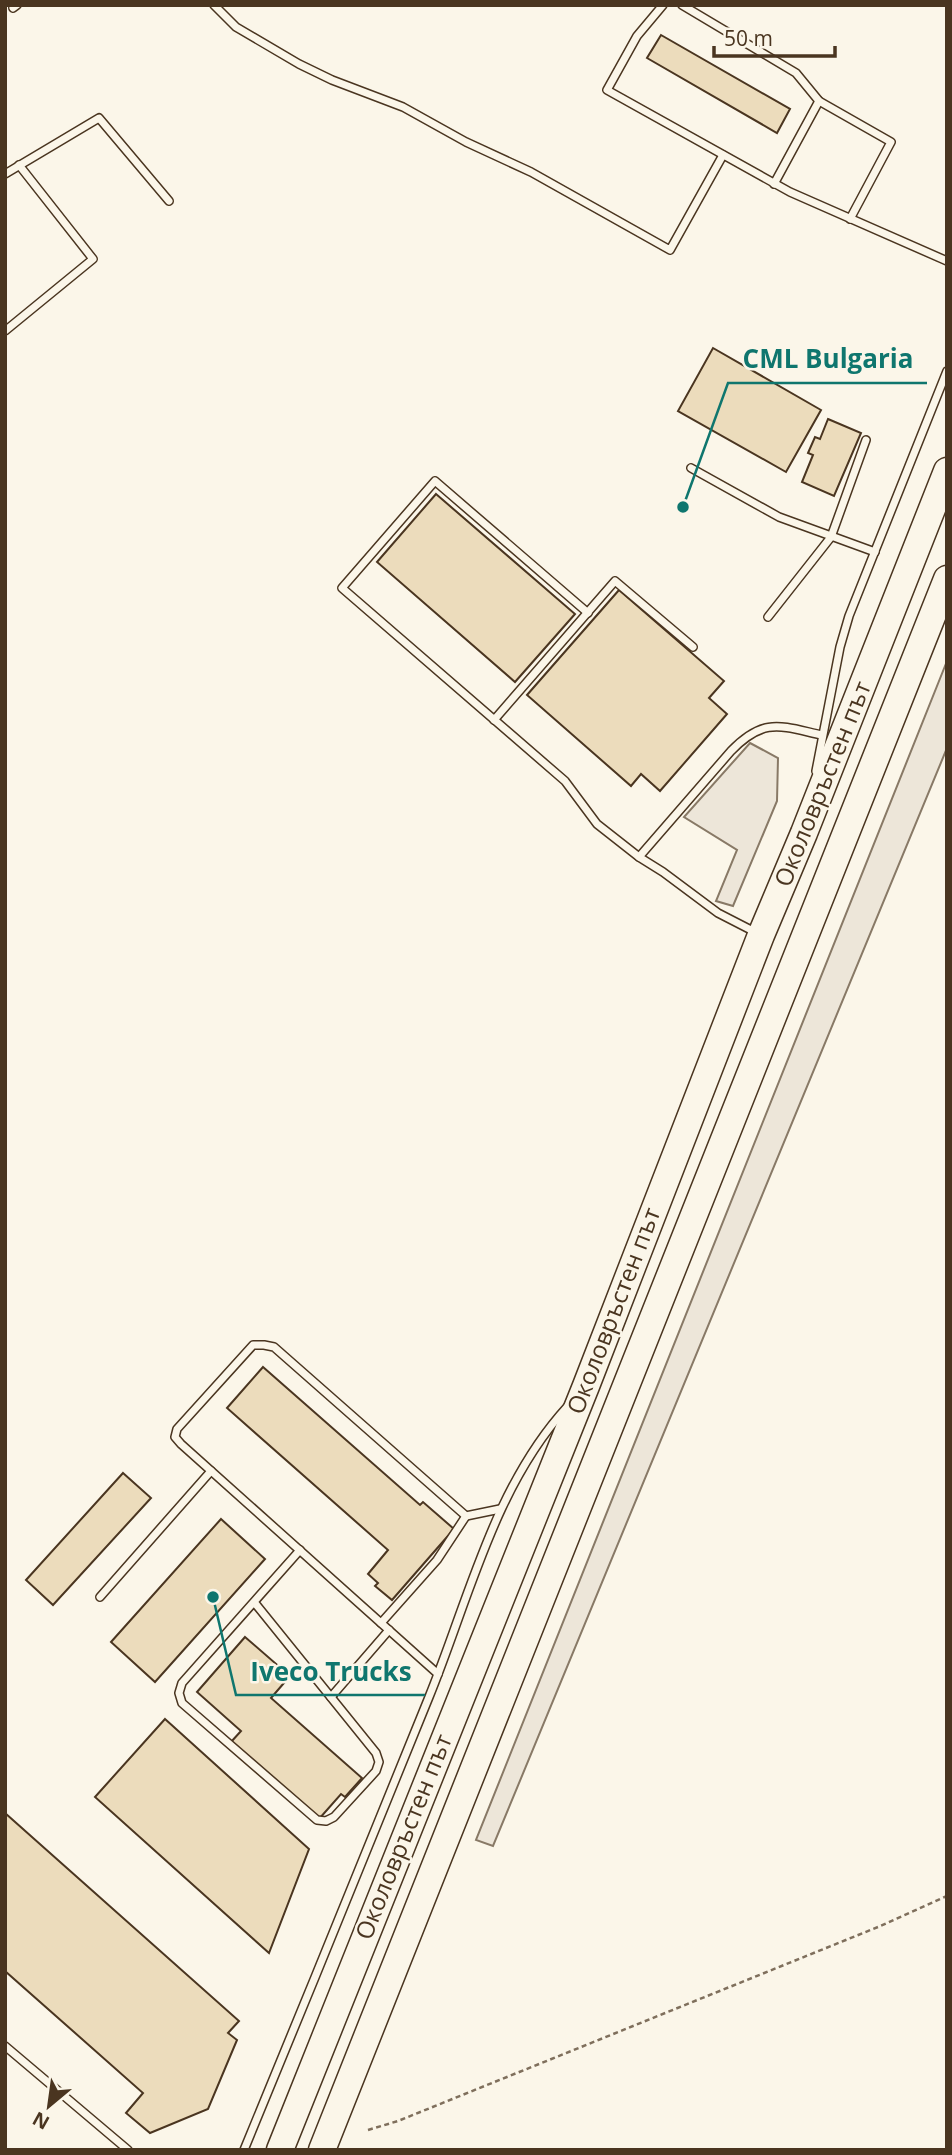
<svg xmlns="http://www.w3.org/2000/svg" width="952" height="2155" font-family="'Open Sans',sans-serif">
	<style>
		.green { fill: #ede6d9; stroke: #887966; stroke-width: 2 }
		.building { fill: #ecdcbc; stroke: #4a3520; stroke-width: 2 }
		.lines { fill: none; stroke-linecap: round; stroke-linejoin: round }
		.lane-casing { stroke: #4a3520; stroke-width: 10 }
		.highway-casing { stroke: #4a3520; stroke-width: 29 }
		.path { stroke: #7f6f5c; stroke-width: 2.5; stroke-dasharray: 5 3.5; stroke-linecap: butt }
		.lane { stroke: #fbf6e9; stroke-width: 7 }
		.highway { stroke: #fbf6e9; stroke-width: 26 }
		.labels { text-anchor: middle; stroke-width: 5; stroke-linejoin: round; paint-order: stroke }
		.street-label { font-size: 24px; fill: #4a3520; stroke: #fbf6e9 }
		.leader { fill: none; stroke: #0f766e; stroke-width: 2.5 }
		.callout-dot { fill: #0f766e; stroke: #fbf6e9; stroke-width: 2.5 }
		.callout-label { font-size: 26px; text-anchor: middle; font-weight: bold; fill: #0f766e; stroke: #fbf6e9; stroke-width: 5; stroke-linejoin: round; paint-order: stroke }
	</style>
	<rect width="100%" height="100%" fill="#fbf6e9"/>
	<g class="green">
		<path d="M947,661V748L493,1846L476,1840Z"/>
		<path d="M750,743L778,758L777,801L733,906L716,901L737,850L684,817Z"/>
	</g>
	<g class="building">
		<path d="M661,35L790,109L777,133L647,58Z"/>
		<path d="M713,348L821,410L786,472L678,411Z"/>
		<path d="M828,419L861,433L834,496L802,482L813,455L808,453L815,437L820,439Z"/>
		<path d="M436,494L575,614L515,682L377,562Z"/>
		<path d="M619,590L724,681L709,698L727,714L660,791L641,774L631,786L527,695Z"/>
		<path d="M263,1367L420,1505L423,1502L454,1529L392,1600L375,1586L378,1583L368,1574L388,1550L227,1408Z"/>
		<path d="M123,1473L151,1498L53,1605L26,1580Z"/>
		<path d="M221,1519L265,1559L155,1682L111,1642Z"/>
		<path d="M245,1637L290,1676L271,1698L362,1778L345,1797L341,1794L319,1819L231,1742L241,1731L197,1692Z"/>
		<path d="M165,1719L309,1849L269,1953L95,1797Z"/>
		<path d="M5,1813L239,2021L228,2033L237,2040L208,2109L150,2133L126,2113L143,2093L5,1971Z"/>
	</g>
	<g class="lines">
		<defs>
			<g id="lane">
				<path d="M214,5L236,27L299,64L332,80L403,107L466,142L531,172L670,250L723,155"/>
				<path d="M663,5L637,36L607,90L790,192L947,261"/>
				<path d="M682,5L796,73L819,101L891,142L850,219"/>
				<path d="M13,8L17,5"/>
				<path d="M5,174L99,118L169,201"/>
				<path d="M774,184L819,101"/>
				<path d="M5,331L93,259L19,165"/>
				<path d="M691,468L779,517L875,552"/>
				<path d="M588,613L435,481L342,588L565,781L597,824L639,857"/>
				<path d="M768,617L831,537L866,440"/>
				<path d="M494,720L615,581L693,647"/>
				<path d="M816,771L840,647L849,616L947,371"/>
				<path d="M755,932L718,913L663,872L639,857L731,751C764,717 780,726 822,735"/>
				<path d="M100,1597L211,1471"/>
				<path d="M254,1602L376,1753L379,1762L376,1771L334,1817L326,1821L317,1820L182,1703L179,1693L182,1683L300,1550"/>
				<path d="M381,1623L437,1560L466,1516"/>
				<path d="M438,1674L181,1444L175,1437L177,1429L253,1345H264L274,1347L466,1516L500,1509"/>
				<path d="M331,1697L389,1630"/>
				<path d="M5,2046L128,2150"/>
				<path d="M244,2150C306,1999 368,1849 429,1697C469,1599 494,1487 567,1407"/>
			</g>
			<g id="highway">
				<path d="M280,2150L586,1386L761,935L804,833L947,471"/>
				<path d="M322,2150L947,579"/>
			</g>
		</defs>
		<use href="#lane" class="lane-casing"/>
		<use href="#highway" class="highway-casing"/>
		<path class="path" d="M368,2130L398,2121L878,1927L947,1896"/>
		<use href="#lane" class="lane"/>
		<use href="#highway" class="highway"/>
	</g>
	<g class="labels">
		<g class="street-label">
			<text transform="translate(823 784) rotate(-68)" y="8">Околовръстен път</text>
			<text transform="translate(614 1311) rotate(-69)" y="8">Околовръстен път</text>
			<text transform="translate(404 1837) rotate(-68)" y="8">Околовръстен път</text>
		</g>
	</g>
	<path class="leader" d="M683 507L728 383H927M213 1597L236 1695H425"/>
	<g class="callout-dot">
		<circle cx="683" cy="507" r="7"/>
		<circle cx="213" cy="1597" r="7"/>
	</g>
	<g class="callout-label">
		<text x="828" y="368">CML Bulgaria</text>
		<text x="331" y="1681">Iveco Trucks</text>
	</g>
	<rect width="952" height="2155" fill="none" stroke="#4a3520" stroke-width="14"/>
	<g transform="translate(49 2106) rotate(209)" stroke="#fbf6e9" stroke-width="5" paint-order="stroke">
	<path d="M0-5L12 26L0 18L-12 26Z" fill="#4a3520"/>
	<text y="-10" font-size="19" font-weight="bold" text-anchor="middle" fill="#4a3520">N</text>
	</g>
	<path d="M714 46v10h121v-10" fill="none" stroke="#4a3520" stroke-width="3.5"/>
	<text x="724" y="46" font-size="21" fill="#4a3520" stroke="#fbf6e9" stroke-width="5" paint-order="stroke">50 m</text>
</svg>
